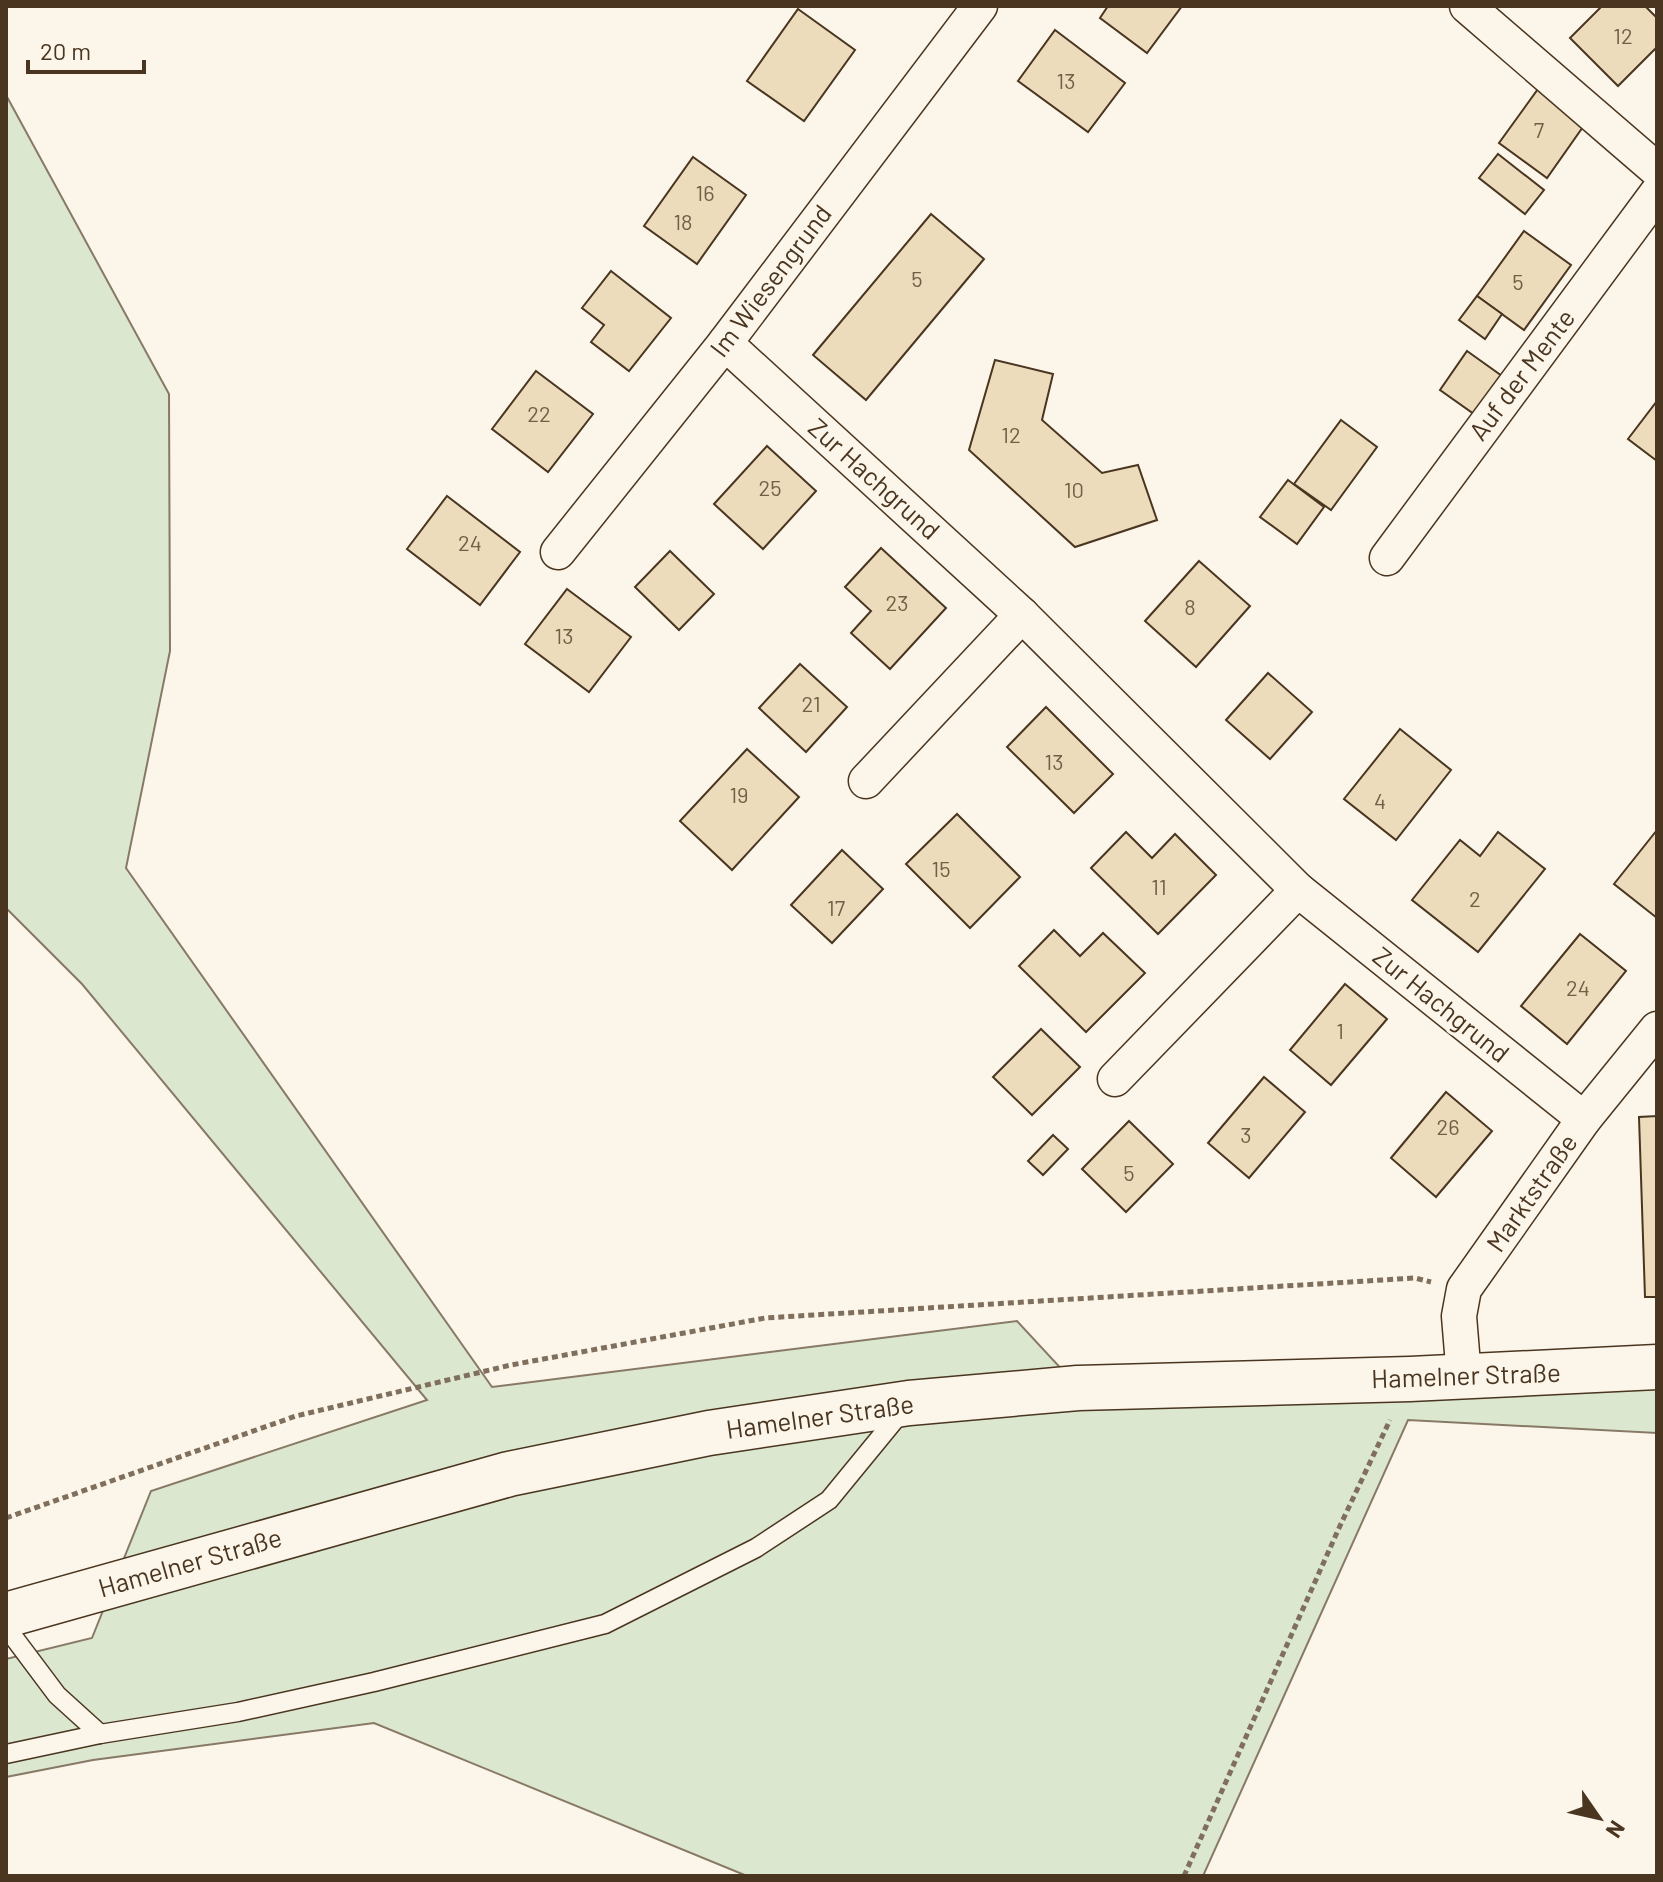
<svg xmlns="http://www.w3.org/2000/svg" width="1663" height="1882" font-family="Barlow,sans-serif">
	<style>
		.green { fill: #dce7d0; stroke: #887966; stroke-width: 2 }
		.building { fill: #ecdcbc; stroke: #4a3520; stroke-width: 2 }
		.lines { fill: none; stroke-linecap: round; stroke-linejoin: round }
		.service-casing { stroke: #4a3520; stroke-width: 21 }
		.minor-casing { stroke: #4a3520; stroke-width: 37 }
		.primary-casing { stroke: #4a3520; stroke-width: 47 }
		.path { stroke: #7f6f5c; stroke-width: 5; stroke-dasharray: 6 4; stroke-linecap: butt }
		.service { stroke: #fbf6e9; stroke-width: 18 }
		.minor { stroke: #fbf6e9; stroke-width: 34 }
		.primary { stroke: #fbf6e9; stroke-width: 44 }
		.labels { text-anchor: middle; stroke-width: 6; stroke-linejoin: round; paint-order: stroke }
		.number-label { font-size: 22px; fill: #725f47 }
		.street-label { font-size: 26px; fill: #4a3520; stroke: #fbf6e9 }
	</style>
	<rect width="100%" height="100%" fill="#fbf6e9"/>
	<path class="green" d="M6,95L169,394L170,651L126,868L492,1387L1017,1321L1079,1388L1657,1367V1433L1408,1420L1203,1876H747L374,1723L93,1760L6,1777V1659L92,1638L151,1491L427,1400L82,984L6,908Z"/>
	<g class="building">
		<path d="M1108,6H1182L1147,53L1100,18Z"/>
		<path d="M1602,6H1645L1657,18V47L1618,86L1570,38Z"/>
		<path d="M798,9L855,50L804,121L747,81Z"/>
		<path d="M1055,30L1125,83L1088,132L1018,81Z"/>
		<path d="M1538,89L1585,124L1547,178L1499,143Z"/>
		<path d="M1498,154L1544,190L1525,214L1479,178Z"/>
		<path d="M693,157L746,195L697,264L644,226Z"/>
		<path d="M931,214L984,259L866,400L813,355Z"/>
		<path d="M1524,231L1571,265L1524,330L1477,296Z"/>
		<path d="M611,271L671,318L629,371L591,342L604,325L582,308Z"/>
		<path d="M1477,296L1502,314L1485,339L1459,320Z"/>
		<path d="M1467,351L1502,376L1474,414L1440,390Z"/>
		<path d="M995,360L1053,374L1042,420L1102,473L1138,465L1157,520L1075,547L969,450Z"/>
		<path d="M536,371L593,414L548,472L492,429Z"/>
		<path d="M1657,401V461L1628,439Z"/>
		<path d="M1341,420L1377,447L1331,510L1294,484Z"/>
		<path d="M767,446L816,491L763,549L714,504Z"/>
		<path d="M1288,480L1324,507L1297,544L1260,517Z"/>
		<path d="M447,496L520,552L480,605L407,549Z"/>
		<path d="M881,548L946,608L890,669L851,633L871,611L845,587Z"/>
		<path d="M670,551L714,594L679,630L635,587Z"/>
		<path d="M1199,561L1250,606L1196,667L1145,621Z"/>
		<path d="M567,589L631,637L589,692L525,644Z"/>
		<path d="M800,664L847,707L806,752L759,708Z"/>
		<path d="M1268,673L1312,712L1270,759L1226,720Z"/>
		<path d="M1046,707L1113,774L1074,813L1007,747Z"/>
		<path d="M1400,729L1451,770L1396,840L1344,799Z"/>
		<path d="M747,749L799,797L732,870L680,821Z"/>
		<path d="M957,814L1020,877L970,928L906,864Z"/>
		<path d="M1657,830V918L1614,884Z"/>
		<path d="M1126,832L1152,858L1175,834L1216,875L1158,934L1091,868Z"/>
		<path d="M1498,832L1545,869L1478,952L1412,900L1460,840L1480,856Z"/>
		<path d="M842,850L883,889L832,943L791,905Z"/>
		<path d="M1054,930L1080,956L1103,933L1145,973L1086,1032L1019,966Z"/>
		<path d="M1580,934L1626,971L1567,1044L1521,1006Z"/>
		<path d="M1345,984L1387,1019L1331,1085L1290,1050Z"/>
		<path d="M1041,1029L1080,1067L1032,1115L993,1077Z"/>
		<path d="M1264,1077L1305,1112L1249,1178L1208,1143Z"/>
		<path d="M1446,1092L1492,1131L1436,1197L1391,1158Z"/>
		<path d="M1657,1116V1297H1645L1639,1117Z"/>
		<path d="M1129,1121L1173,1164L1126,1212L1082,1169Z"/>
		<path d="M1053,1135L1068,1149L1043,1175L1028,1161Z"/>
	</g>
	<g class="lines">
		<defs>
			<g id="service">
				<path d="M6,1627L57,1695L100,1734L238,1712L374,1682L605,1624L756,1548L829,1500L902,1411"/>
				<path d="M6,1754L100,1734"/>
			</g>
			<g id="minor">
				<path d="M1467,6L1657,170"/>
				<path d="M725,343L1022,615L1298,890L1584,1119"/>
				<path d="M558,552L725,343L980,6"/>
				<path d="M1387,558L1657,193"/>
				<path d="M866,781L1022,615"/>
				<path d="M1115,1079L1298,890"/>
				<path d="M1464,1377L1459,1316L1464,1289L1584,1119L1657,1029"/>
			</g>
			<path id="primary" d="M6,1615L509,1474L709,1433L909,1403L1078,1388L1410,1379L1657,1367"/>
		</defs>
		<use href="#service" class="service-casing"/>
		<use href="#minor" class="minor-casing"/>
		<use href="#primary" class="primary-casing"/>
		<g class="path">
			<path d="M6,1518L296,1416L511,1365L765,1318L1415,1278L1431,1282"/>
			<path d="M1184,1876L1339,1528L1390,1420"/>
		</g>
		<use href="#service" class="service"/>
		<use href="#minor" class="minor"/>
		<use href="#primary" class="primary"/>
	</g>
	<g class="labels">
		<g class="number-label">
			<text x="1623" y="44">12</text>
			<text x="1066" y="89">13</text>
			<text x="1539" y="138">7</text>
			<text x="705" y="201">16</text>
			<text x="683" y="230">18</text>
			<text x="917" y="287">5</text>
			<text x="1518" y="290">5</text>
			<text x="539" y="422">22</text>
			<text x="1011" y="443">12</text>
			<text x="770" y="496">25</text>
			<text x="1074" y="498">10</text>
			<text x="470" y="551">24</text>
			<text x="897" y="611">23</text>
			<text x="1190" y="615">8</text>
			<text x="564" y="644">13</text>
			<text x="811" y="712">21</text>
			<text x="1054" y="770">13</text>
			<text x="739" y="803">19</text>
			<text x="1380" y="809">4</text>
			<text x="941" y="877">15</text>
			<text x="1159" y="895">11</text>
			<text x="1475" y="907">2</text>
			<text x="836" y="916">17</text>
			<text x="1578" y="996">24</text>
			<text x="1340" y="1039">1</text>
			<text x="1448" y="1135">26</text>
			<text x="1246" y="1143">3</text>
			<text x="1129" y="1181">5</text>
		</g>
		<g class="street-label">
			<text transform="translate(771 281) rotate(-53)" y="9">Im Wiesengrund</text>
			<text transform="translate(1522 375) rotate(-53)" y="9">Auf der Mente</text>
			<text transform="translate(874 479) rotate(42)" y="9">Zur Hachgrund</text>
			<text transform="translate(1441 1005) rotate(39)" y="9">Zur Hachgrund</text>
			<text transform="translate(1532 1193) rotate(-55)" y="9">Marktstraße</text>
			<text transform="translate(1466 1376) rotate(-2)" y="9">Hamelner Straße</text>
			<text transform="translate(820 1417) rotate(-8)" y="9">Hamelner Straße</text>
			<text transform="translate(190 1563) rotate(-16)" y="9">Hamelner Straße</text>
		</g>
	</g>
	<rect width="1663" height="1882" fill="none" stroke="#4a3520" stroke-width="16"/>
	<g transform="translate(1599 1818) rotate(124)" stroke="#fbf6e9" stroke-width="6" paint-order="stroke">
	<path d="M0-6L14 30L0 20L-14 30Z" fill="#4a3520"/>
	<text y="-12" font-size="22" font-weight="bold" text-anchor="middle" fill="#4a3520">N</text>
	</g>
	<path d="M28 60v12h116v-12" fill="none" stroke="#4a3520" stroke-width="4"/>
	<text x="40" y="60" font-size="24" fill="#4a3520" stroke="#fbf6e9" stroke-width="6" paint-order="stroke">20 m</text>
</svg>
